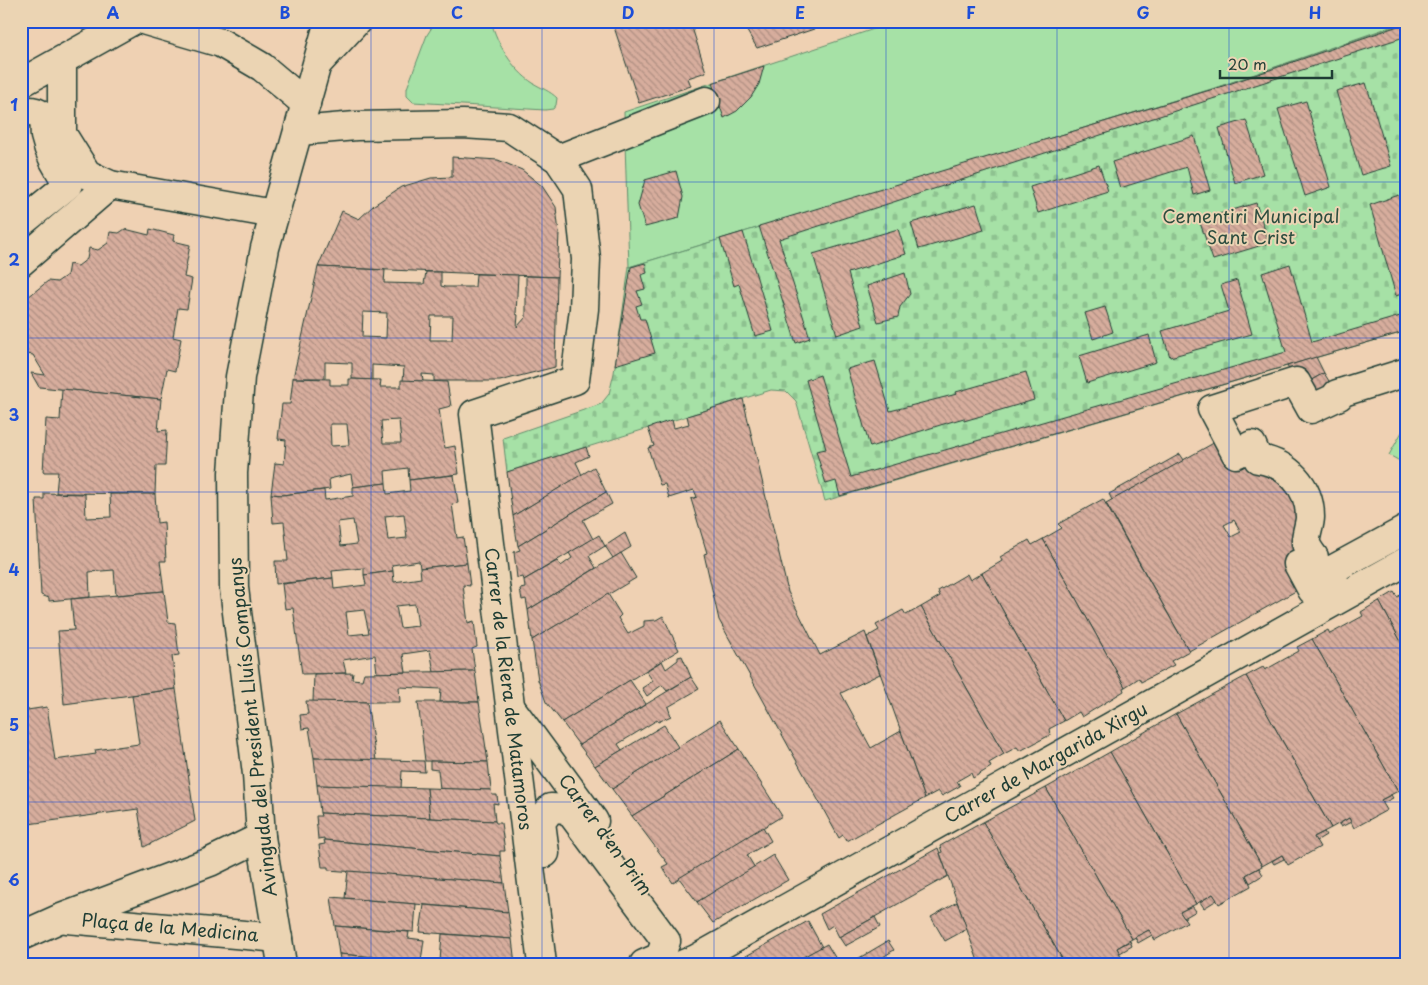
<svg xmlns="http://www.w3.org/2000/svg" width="1428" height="985" font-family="'Playpen Sans',sans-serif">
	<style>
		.green { fill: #a6e1a6; stroke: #628f6d }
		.cemetery { fill: url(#cemetery-stones); stroke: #628f6d }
		.building { fill: url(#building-back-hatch); stroke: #1f3d34; fill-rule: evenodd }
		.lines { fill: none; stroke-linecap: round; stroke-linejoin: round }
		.minor-casing { stroke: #1f3d34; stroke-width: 31 }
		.minor { stroke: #ebd4b3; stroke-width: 28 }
		.grid { fill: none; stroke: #1d4ed8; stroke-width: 1; stroke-opacity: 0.55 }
		.labels { text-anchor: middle; stroke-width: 4; stroke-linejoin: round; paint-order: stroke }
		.park-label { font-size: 18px; fill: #2c4d3f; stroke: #ebd4b3 }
		.street-label { font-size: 18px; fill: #1f3d34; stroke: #ebd4b3 }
		.neatline { fill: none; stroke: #1d4ed8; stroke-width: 2 }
		.grid-label { font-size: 16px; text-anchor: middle; font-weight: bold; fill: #1d4ed8 }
	</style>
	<defs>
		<pattern id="cemetery-stones" width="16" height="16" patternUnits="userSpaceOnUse" patternTransform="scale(1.25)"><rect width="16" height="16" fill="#a6e1a6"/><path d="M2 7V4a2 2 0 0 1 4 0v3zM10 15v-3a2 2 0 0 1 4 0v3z" fill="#8ec290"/></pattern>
		<pattern id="building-back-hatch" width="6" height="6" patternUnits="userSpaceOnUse" patternTransform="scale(1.25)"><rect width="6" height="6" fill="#d7ad9d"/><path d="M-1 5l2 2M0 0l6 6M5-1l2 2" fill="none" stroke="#ae8e81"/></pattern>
	</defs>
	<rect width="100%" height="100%" fill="#efd1b3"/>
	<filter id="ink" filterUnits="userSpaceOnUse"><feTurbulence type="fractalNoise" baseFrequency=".02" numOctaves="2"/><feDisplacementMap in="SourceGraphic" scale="10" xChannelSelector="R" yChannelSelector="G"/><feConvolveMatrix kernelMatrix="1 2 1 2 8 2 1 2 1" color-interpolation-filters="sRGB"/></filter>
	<g filter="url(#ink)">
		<g class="green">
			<path d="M436,21H491C497,44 513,70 533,83C541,88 550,91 557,98L556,105L553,109L545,110L413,102L407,96V88L427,35Z"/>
			<path d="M898,21H1407L1212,89L629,267L624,112Z"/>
			<path d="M1407,423V465L1389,455Z"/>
		</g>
		<path class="cemetery" d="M1407,22V331L825,501L796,401L786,391L771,390L507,472L503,438L601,404L609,394L614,373L629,267L1212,89Z"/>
		<g class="building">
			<path d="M612,21H690L706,72L688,78L691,86L639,103Z"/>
			<path d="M741,21H835V22L757,48Z"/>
			<path d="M1407,23V36L779,239L810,338L796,343L759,226L1220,87Z"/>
			<path d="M764,66L759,84L751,97L737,111L724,118L712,83Z"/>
			<path d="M1366,83L1391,166L1361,175L1336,91Z"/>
			<path d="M1306,101L1331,187L1305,196L1278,109Z"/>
			<path d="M1246,120L1263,174L1235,183L1219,128Z"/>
			<path d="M1194,136L1210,190L1194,195L1187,167L1120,188L1112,162Z"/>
			<path d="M452,157L498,160L522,170L542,186L556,207L559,233L557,277L318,267L342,211L359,219L374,205L401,187L431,178L452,177Z"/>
			<path d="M1099,165L1108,191L1038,213L1030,187Z"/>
			<path d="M676,171L683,197L679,218L645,227L638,205L645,180Z"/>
			<path d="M1399,195L1407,221V292L1396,296L1370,205Z"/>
			<path d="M1256,203L1269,243L1213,260L1199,220Z"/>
			<path d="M976,204L984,230L919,249L911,223Z"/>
			<path d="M125,229L149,235L150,229L174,235L173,241L190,245L184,277L192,279L187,309L178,308L173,337L181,339L175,371L167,369L161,399L39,387L31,373L45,375L33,355L21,353V311L26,307L28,297L48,281L57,282L67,275L69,264L78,266L87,259L89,248L98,250L108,243L110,232L119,233Z"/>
			<path d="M898,229L906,254L848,273L863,326L837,335L813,254Z"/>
			<path d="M743,232L773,331L755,336L739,284L734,286L720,239Z"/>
			<path d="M645,263L647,273L641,275L645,289L637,291L642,304L636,306L640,319H645L655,353L615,365L631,267Z"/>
			<path d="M1290,264L1312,342L1407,314V331L840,496L836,481L826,484L816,451L826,449L806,380L820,375L851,477L1286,352L1262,273Z"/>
			<path d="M318,267L385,270L384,283L424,284L426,272H441V286L445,287H475L476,274L518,275L516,314L518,315L517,327L526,317V276L557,277L555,367L500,381H434V375L422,374L423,381H403L404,367L372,365V380L352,379V363L325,362V378H293ZM363,312L387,313L386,338L362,337ZM431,316H453L452,340H430Z"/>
			<path d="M905,273L910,294L900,307L898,317L878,322L867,286Z"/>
			<path d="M1237,280L1252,334L1170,357L1162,331L1229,311L1221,285Z"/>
			<path d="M1105,307L1113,332L1093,339L1085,313Z"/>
			<path d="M1149,335L1156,362L1087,383L1079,356Z"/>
			<path d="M1316,357L1324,373L1299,387L1287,366Z"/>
			<path d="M875,361L890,411L957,394L956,392L1026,372L1034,400L964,421V418L950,422L870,447L847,369Z"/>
			<path d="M1324,373L1337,394L1311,409L1299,387Z"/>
			<path d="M293,378L330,379V385H349V379L381,380L380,387H401V380L447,382L451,406L439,409L442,430L445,448L455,446L459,474L409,480L408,468L385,471L386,483L353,487L351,474L329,479L330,489L282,495L271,494L275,463L284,464L286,440L278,439L282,404H290ZM399,420L401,443H383L381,421ZM330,424H347L349,445L331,446Z"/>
			<path d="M62,389L161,399L158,431L167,430L165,466H156L155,494L56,493L58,472H43L46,419L60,420Z"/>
			<path d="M743,399L788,592L820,655L865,632L880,674L841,693L871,748L901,731L925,798L847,841L843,835L839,838L719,620L704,554L707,553L691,499L697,497L694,490L669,498L665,484L660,485L648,448L654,446L648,428L672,420L674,428L689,424L687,416Z"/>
			<path d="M1228,435L1311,507L1310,583L1189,651L1106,503ZM1234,520L1241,532L1231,537L1224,525Z"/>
			<path d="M586,447L589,456L576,462L582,475L513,516L507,472Z"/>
			<path d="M1180,454L1184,460L1112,500L1109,494Z"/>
			<path d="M594,467L606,492L518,546L513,516Z"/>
			<path d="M454,475L458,503L452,504L457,538L463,537L467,563L420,568L419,561L392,565L393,571L364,575V568L332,571L333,578L276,584L275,561H288L284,522L273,523L271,494L282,495L324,490L325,500L353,496V487L386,483L387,494L410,491L409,480ZM404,514L407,538L388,540L385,516ZM353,520L357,544L341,546L338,522Z"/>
			<path d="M606,492L612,504L583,520L593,539L524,580L523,577L517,578L514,552L520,550L518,546Z"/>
			<path d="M44,493L85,494L86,518L111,517L110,494H155L157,523L164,522L166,561H160L164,591L116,595L114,570L89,572L90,597L49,601V598L41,595L36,499H44Z"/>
			<path d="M1103,499L1189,651L1171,661L1174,665L1141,682L1139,678L1125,687L1043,539L1062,528L1058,524Z"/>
			<path d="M625,533L631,547L613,558L605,546Z"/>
			<path d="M599,535L605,546L589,556L596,568L528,610L526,599L522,600L520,589L525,588L524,580L557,561L561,566L572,558L569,553Z"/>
			<path d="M1043,539L1125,687L1123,688L1124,691L1082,717L1079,712L1064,721L982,573L1002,561L1000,557L1029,540L1032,545Z"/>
			<path d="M621,553L636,578L532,640L528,610Z"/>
			<path d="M467,563L470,586L463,585L468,623L474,621L477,647L472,649L475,671L434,672L430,650L403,654L406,672L377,673L375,655L343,660L346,673L302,674L293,608L285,609L282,584L333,578L334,589L366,585L364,575L393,571L394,582L421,578L420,568ZM415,604L418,626L400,628L396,606ZM364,610L369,633L349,635L346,612Z"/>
			<path d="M982,573L1064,721L1049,729L1050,735L1020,751L1017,747L1004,754L921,607L940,596L938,591L967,574L970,580Z"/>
			<path d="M164,591L168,622L175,623L179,655L172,656L176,689L64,704L58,631L74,630L71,599Z"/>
			<path d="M1407,591V653L1379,601L1394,592L1397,597Z"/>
			<path d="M608,594L621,615L618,618L628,634L644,626V621L656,620L663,616L679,650L562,722L546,702L538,680L532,640Z"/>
			<path d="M1379,601L1407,653V786L1398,791L1312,639L1328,630L1330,634L1363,616L1361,612Z"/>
			<path d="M921,607L1004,754L989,763L991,767L973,778L971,773L957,781L960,786L942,796L938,791L925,798L867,637L879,630L876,625L903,610L906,615Z"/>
			<path d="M1312,639L1398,791L1381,800L1387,810L1354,828L1349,818L1331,828L1246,676L1263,667L1265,670L1299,651L1297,647Z"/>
			<path d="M682,656L691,677L667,691L662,685L647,696L642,688L653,681L646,671L662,661L666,669L678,660V657Z"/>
			<path d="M475,671L479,702H440L441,689L399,687L400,702H313L314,674L353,673L352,679L362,680L364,673Z"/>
			<path d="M1246,676L1331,828L1314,837L1320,847L1288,865L1282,855L1262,866L1176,714Z"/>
			<path d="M691,677L699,689L668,707L671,716L658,722L657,720L618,744L622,750L595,766L579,745Z"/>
			<path d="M630,680L646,704L579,745L562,722Z"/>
			<path d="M176,689L195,821L144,847L138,809L21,825V711L47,707L55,760L96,754L95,750L139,744L132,695Z"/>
			<path d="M306,701L367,702L376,760L314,758L309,728L302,729L300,715L308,714Z"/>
			<path d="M418,702H479L488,762L425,761Z"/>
			<path d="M1176,714L1262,866L1246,875L1251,886L1219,904L1213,894L1196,904L1110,752Z"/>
			<path d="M720,720L739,749L632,816L612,789Z"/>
			<path d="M664,725L678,747L612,789L595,766Z"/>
			<path d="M739,749L782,816L673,883L662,867L668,864L632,816Z"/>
			<path d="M1110,752L1196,904L1180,912L1187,922L1155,940L1149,930L1132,939L1046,788Z"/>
			<path d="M314,758L424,761L425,772L402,771L401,788L317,785Z"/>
			<path d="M430,761L488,762L491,790L440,789L438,770L430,769Z"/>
			<path d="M317,785L427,788L430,818L320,813Z"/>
			<path d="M427,788L491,790L492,795H497L498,804L493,803L495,821L430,818Z"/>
			<path d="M1046,788L1132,939L1117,948L1122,958L1111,964H1065L983,822Z"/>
			<path d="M1391,795L1393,798L1383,803L1381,800Z"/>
			<path d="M320,813L495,821L496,823H501L505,851H500V856L324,840V838L318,839L316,816H321Z"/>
			<path d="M1349,818L1351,822L1341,827L1339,824Z"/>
			<path d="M983,822L995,843L1065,964H979L940,853L942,852L940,846Z"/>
			<path d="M763,827L771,841L747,855L755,868L697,902L679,878Z"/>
			<path d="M1324,832L1326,835L1316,841L1314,837Z"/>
			<path d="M324,840L500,856L504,883L328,870V867H322L319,845L325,844Z"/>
			<path d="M938,848L948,876L839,937L833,925L827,929L820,914Z"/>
			<path d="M773,855L788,880L713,923L697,902Z"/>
			<path d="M1282,855L1284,859L1274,864L1272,861Z"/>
			<path d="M1259,868L1263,875L1250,883L1246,875Z"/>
			<path d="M348,871L504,883L508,912L345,898Z"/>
			<path d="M1213,894L1217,900L1204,908L1200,902Z"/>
			<path d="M331,897L416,904L414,932L335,926Z"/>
			<path d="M957,902L967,929L945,941L931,917Z"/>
			<path d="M424,905L508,912L512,939L420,932Z"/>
			<path d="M1192,906L1196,911L1184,918L1180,912Z"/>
			<path d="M875,917L880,927L845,946L839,937Z"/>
			<path d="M808,921L822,947L791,964H742L739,960Z"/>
			<path d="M335,926L409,932L408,938L424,940L421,961L339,954Z"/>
			<path d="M1149,930L1152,935L1138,943L1135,937Z"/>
			<path d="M442,934L512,939L515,964L440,962Z"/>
			<path d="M888,941L894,950L872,964H849Z"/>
			<path d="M1130,941L1132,946L1120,953L1117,948Z"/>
			<path d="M827,944L839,964H791L812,952Z"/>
			<path d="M339,954L421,961V964H341Z"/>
			<path d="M77,961L100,964H72Z"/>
		</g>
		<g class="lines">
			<defs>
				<g id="minor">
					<path d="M146,21L221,43L262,67L306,104"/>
					<path d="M320,61L357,21"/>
					<path d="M62,62V134L87,174L110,185L274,214"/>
					<path d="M21,83L132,21"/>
					<path d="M21,113C27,110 38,110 42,117C46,122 44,130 45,136C49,154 58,170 69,184L21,223"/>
					<path d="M299,131L356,126L463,124L509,127L558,159L578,189L586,259L584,309L575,380L474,414L542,964"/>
					<path d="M558,159L706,101"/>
					<path d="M21,262L110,185"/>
					<path d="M1407,372L1337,394L1339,396L1311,409L1296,382L1212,409L1236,454L1252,445L1258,459C1287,463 1310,486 1310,517C1310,525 1305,536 1306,543C1307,548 1311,553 1314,557L1298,564L1312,590L1315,589L1319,597L1337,587L1328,572L1407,529"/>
					<path d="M511,708L594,821"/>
					<path d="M545,853L541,822L551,808L568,809L666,941L660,957L644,964"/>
					<path d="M67,919L278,938"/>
					<path d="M21,936L61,918L210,862L261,837"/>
					<path d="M282,964L261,837L257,774L234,588L233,473L240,377L265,248L329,21"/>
					<path d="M684,964L696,959L1407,561"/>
				</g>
			</defs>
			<use href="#minor" class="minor-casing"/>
			<use href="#minor" class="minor"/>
		</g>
	</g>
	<path class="grid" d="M199,21V964M371,21V964M542,21V964M714,21V964M886,21V964M1057,21V964M1229,21V964M21,182H1407M21,338H1407M21,492H1407M21,648H1407M21,802H1407"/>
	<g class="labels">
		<g class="park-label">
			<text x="1251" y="223">Cementiri Municipal<tspan x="1251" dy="21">Sant Crist</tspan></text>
		</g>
		<g class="street-label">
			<text transform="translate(508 689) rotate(83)" y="6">Carrer de la Riera de Matamoros</text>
			<text transform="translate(253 727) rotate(-96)" y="6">Avinguda del President Lluís Companys</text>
			<text transform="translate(1046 763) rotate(-29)" y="6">Carrer de Margarida Xirgu</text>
			<text transform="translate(605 835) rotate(54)" y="6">Carrer d'en Prim</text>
			<text transform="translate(170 928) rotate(5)" y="6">Plaça de la Medicina</text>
		</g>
	</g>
	<rect width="1428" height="985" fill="none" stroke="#ebd4b3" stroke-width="55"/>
	<path d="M1220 70v8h112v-8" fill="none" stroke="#1f3d34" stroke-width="2.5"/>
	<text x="1228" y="70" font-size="15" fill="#1f3d34" stroke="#ebd4b3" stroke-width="4" paint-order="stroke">20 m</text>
	<rect x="28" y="28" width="1372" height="930" class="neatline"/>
	<g class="grid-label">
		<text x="113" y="19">A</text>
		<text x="285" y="19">B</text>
		<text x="457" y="19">C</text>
		<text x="628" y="19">D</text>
		<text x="800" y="19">E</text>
		<text x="971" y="19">F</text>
		<text x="1143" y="19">G</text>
		<text x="1315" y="19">H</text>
		<text x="14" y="111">1</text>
		<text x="14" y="266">2</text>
		<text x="14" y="421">3</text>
		<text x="14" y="576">4</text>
		<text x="14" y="731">5</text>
		<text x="14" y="886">6</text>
	</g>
</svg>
